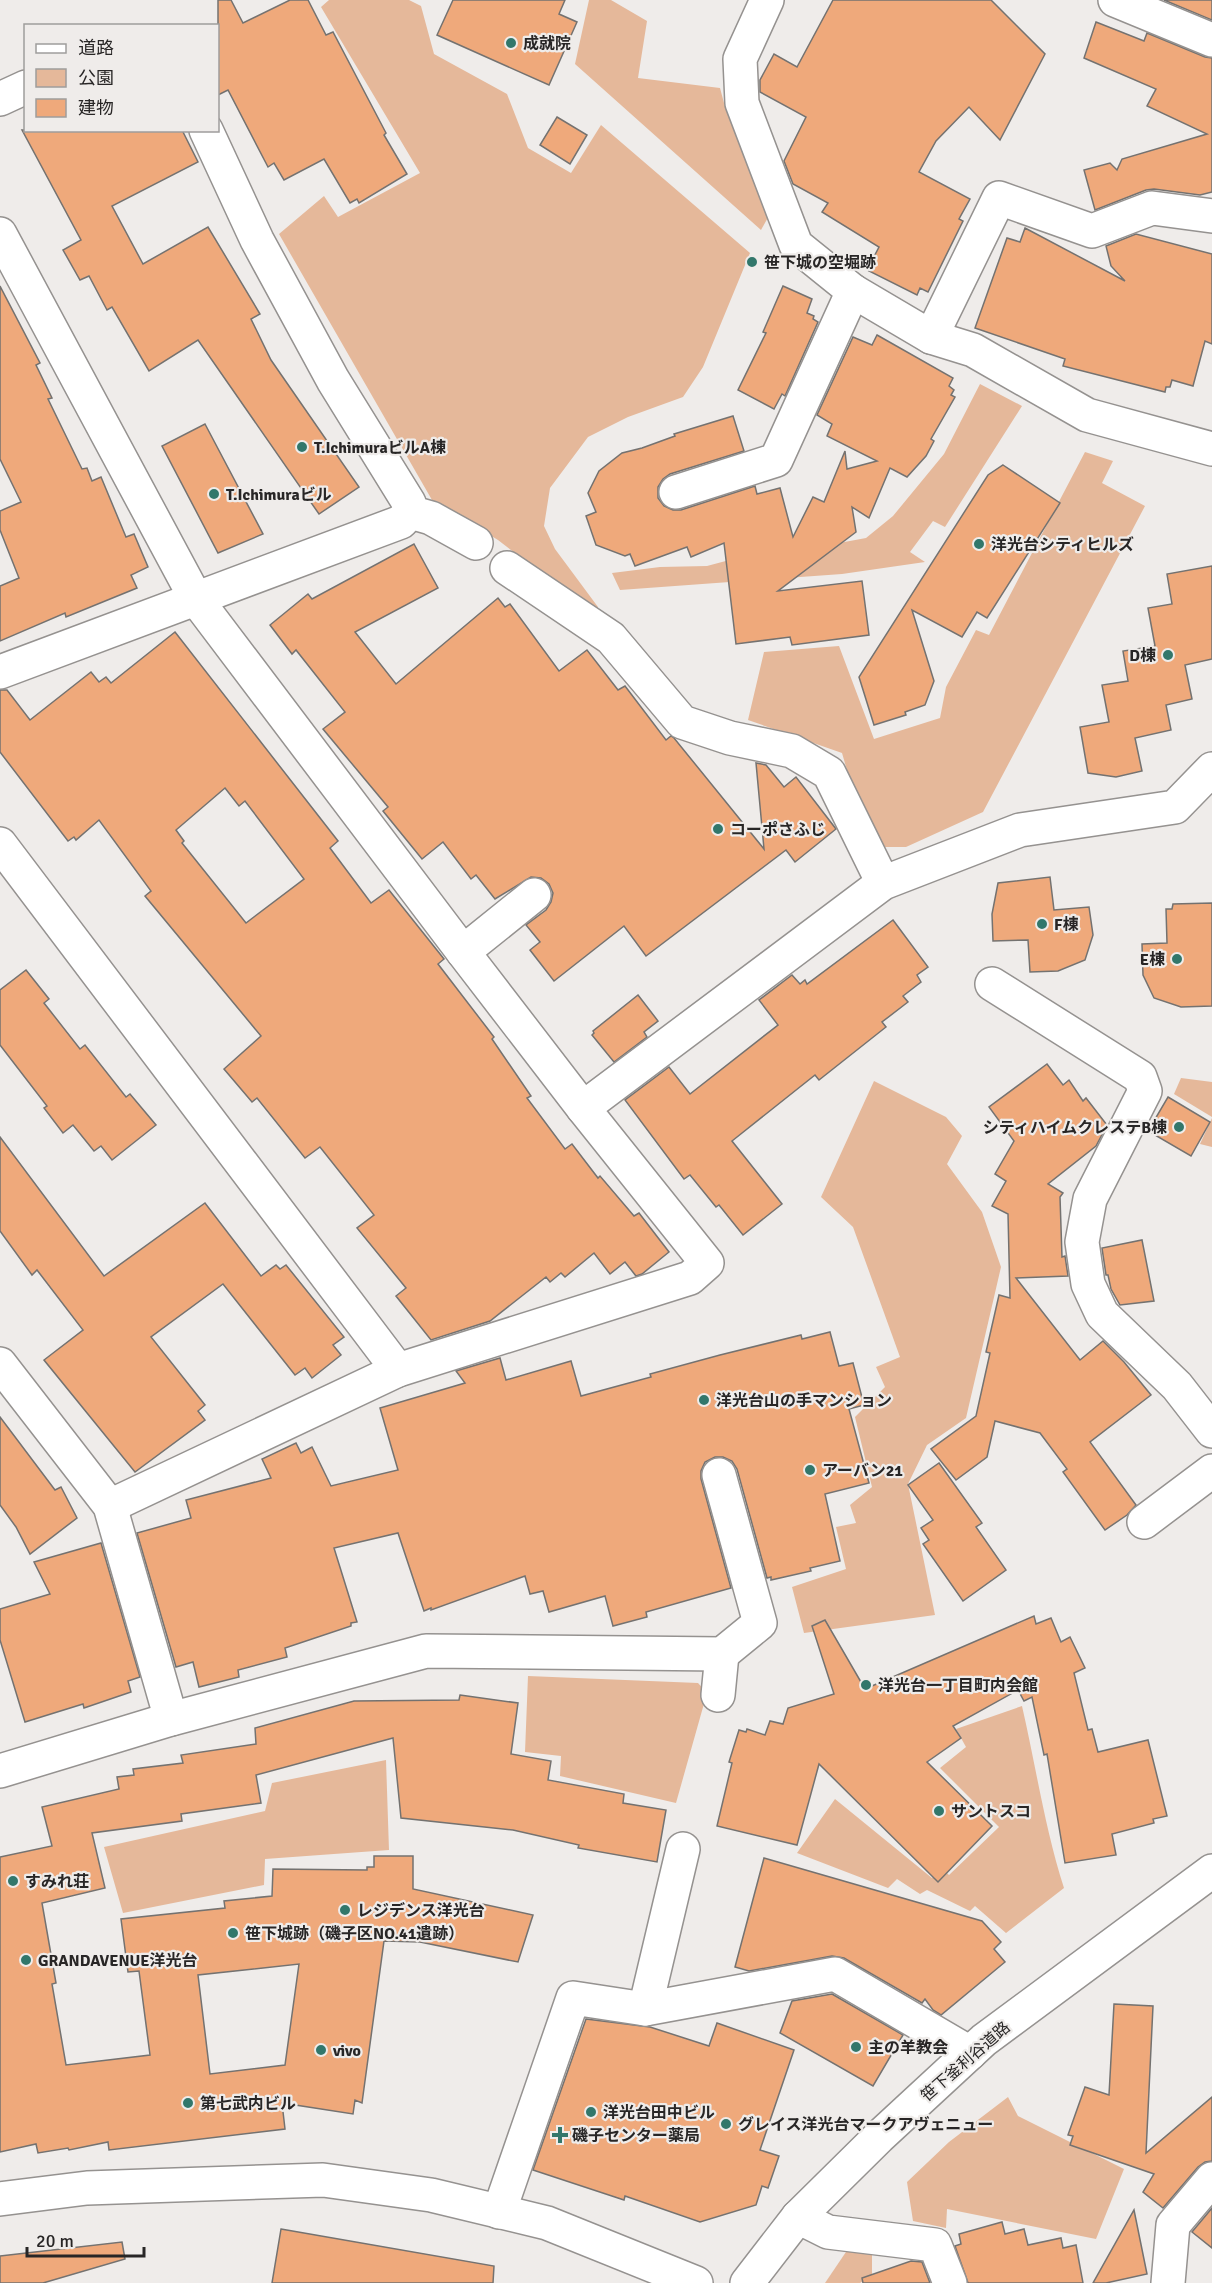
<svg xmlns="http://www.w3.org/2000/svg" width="1212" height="2283" font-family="Signika,'Noto Sans JP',sans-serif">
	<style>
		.green { fill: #e5b89a }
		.building { fill: #efa97b; stroke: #747270; stroke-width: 1.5; fill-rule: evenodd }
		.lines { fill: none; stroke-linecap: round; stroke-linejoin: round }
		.minor-casing { stroke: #959290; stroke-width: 36 }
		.major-casing { stroke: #959290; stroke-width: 36 }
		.minor { stroke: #fff; stroke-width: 33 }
		.major { stroke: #fff; stroke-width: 33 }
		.poi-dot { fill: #32776b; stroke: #efecea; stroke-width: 2 }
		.labels { text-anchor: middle; stroke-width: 4.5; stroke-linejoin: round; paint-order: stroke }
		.poi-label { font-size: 16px; font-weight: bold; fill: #282626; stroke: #efecea; text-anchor: start }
		.street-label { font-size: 16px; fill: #282626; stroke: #efecea }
	</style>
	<rect width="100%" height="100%" fill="#efecea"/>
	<g class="green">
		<path d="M329,0H409L421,6L434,54L507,94L528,148L571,173L601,125L750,253L703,367L683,397L628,417L588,437L550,488L544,526L555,549L598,607L595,614L498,540L432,500L279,234L324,196L338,217L420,173L321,7Z"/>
		<path d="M589,0H611L647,21L638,78L720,88L724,103L771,212L761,230L575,64Z"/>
		<path d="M980,384L1022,406L945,527L933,521L910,552L925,562L842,574L620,590L612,573L660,567L707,566L800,541L839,543L866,538L893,516L944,454Z"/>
		<path d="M1085,452L1113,461L1102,483L1145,506L983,812L906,847H885L854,794L842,753L748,720L764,652L839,646L874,739L940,718L946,687L976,630L989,635Z"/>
		<path d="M1181,1078L1212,1082V1117L1174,1094Z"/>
		<path d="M874,1081L946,1117L962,1136L947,1164L982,1212L1001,1267L966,1418L927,1445L908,1484L935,1615L804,1633L792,1587L846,1569L836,1527L856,1523L850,1505L872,1487L855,1417L885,1387L876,1367L900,1357L853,1227L821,1197Z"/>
		<path d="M1212,1118V1147L1200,1144Z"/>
		<path d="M528,1676L698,1683L707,1693L676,1803L560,1776L561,1756L525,1752Z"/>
		<path d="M1022,1706C1036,1767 1045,1829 1064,1888L1006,1933L975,1906L970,1911L927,1890L920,1894L897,1879L888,1888L797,1853L835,1799L932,1878L943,1869L949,1875L999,1827L940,1768L966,1747L956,1729Z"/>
		<path d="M386,1760L389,1850L265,1859L264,1885L123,1913L104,1847L265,1811L272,1783Z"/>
		<path d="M1008,2097L1018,2116L1124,2169L1096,2239L947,2209L946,2228L913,2221L907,2182L949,2142Z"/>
		<path d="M848,2249L872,2250V2275L860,2283H825Z"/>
	</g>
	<g class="building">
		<path d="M218,0H231L243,23L290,0H308L326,35L333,32L386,133L384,135L407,174L359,203L357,199L350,203L324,159L284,180L274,163L268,167L228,90L218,95Z"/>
		<path d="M453,0H565L559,14L577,22L549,85L437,35Z"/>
		<path d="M833,0H991L1045,54L1000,140L969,107L936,141L919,172L970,199L959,219L963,221L928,292L920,288L917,295L867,270L879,247L822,212L828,203L793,184L784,161L806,117L760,92V80L774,54L797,67Z"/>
		<path d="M1164,0H1212V20Z"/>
		<path d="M1096,22L1144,41L1147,33L1205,57L1212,58V192L1200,195L1154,189L1146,190L1095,210L1084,170L1110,163L1117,170L1122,159L1207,134L1147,106L1156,89L1084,58Z"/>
		<path d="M557,117L587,135L570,164L540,145Z"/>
		<path d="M22,130H182L198,162L112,206L143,264L208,227L260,314L251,319L271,360L359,487L319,514L198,340L149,371L112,307L107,310L89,276L80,280L63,250L81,240Z"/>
		<path d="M1025,228L1125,281L1111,266L1106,246L1136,234L1212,254V344L1205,341L1193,386L1172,380L1170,387H1166L1165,392L1063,366L1065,359L975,328L1007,238L1020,242Z"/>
		<path d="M0,286L40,363L36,365L52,398L48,399L82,469L87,468L92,481L101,477L126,537L134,534L148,567L131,575L137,588L66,617L65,613L0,641V586L19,578L0,530V511L21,502L0,459Z"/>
		<path d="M783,286L812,299L807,313L814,316L813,319L818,322L785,396L782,394L774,409L738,390L766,333L763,332Z"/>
		<path d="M877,335L953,378L949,386L954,390L951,395L955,397L931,439L934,441L926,456L907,477L890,468L869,518L852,507L856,532L778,591L862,581L869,635L792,645L790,637L736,644L724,543L691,557L687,547L635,566L630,554L625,556L596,545L586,516L596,512L588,493L599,471L622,453L642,448L675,436L674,434L733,416L744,451L670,474L663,479L658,487V498L664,506L673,510H681L755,486L757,494L780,488L793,537L813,497L824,502L845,451L847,469L877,461L827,436L832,424L817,415L853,337L872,345Z"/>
		<path d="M205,424L263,534L218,553L162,446Z"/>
		<path d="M1003,465L1060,503L987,618L977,612L962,637L912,610L934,681L925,705L905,712L906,715L874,725L859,677L988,475Z"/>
		<path d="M414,544L438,588L355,632L396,684L498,598L505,607L510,604L559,671L587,650L618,690L625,686L666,740L671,736L674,738L764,849L756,763L766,765L784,787L796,777L836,829L795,862L786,850L646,956L624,926L554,981L530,950L540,942L526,925L546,910L551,902L553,893L549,884L541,878L531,877L495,899L476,875L471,879L443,842L422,859L383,811L388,807L323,729L345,712L296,650L292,654L270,625L308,594L312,599Z"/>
		<path d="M1212,566V659L1185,665L1192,699L1166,705L1171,730L1135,738L1142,771L1116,777L1088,773L1080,727L1109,722L1102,685L1128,681L1123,651L1155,646L1148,608L1172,604L1167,574Z"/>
		<path d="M175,632L338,841L330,848L371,903L389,890L444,959L438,964L494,1037L492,1039L531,1096L527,1098L565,1149L572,1144L598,1178L600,1176L634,1216L639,1213L669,1252L642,1274L636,1276L625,1262L610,1274L594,1253L565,1277L561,1273L550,1282L546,1277L490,1321L431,1340L396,1296L406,1288L357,1228L374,1215L320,1147L305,1158L257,1098L252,1102L224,1069L261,1036L145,896L151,891L99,820L76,840L74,837L68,841L0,752V690H7L30,720L91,672L99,682L106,677L111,683ZM225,788L239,806L245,801L304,879L246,923L182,843L184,841L176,830Z"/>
		<path d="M1050,877L1054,910L1089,907L1093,935L1085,960L1058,971L1030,972L1028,940L993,941L992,914L998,883Z"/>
		<path d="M1212,903V1006L1181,1007L1154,998L1143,975L1142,944L1167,943L1166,909H1172L1173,904Z"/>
		<path d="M893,920L928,967L917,975L921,982L903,996L908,1002L882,1022L886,1027L819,1080L815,1075L732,1141L782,1204L743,1235L719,1205L716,1207L690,1175L684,1179L625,1100L669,1067L690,1094L778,1025L759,1000L792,975L800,984L805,980L807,984Z"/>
		<path d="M26,970L49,999L44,1003L80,1049L85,1045L126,1097L130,1094L156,1125L112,1160L101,1146L94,1151L73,1125L63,1133L44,1108L47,1106L0,1045V990Z"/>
		<path d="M638,995L658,1021L644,1032L647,1037L614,1062L592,1035L594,1033L593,1031Z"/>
		<path d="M1047,1064L1063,1085L1069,1080L1083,1101L1086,1098L1107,1125L1096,1146L1048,1184L1063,1193L1060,1197L1062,1257L1065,1256L1068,1276L1016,1278L1080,1360L1103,1341L1124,1362L1151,1395L1090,1442L1136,1505L1127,1515L1105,1530L1063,1472L1067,1469L1040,1433L995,1421L987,1457L956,1480L931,1449L976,1416L990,1353L986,1352L999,1295L1010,1298L1008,1214L992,1206L1006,1181L995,1174L1014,1141L989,1107Z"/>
		<path d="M1168,1097L1210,1122L1191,1156L1148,1131Z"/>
		<path d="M0,1137L104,1276L205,1203L261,1276L276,1265L280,1269L286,1265L344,1337L333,1345L341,1355L312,1378L305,1368L295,1375L223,1284L151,1337L205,1405L198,1411L205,1420L135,1472L44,1360L83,1330L37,1270L32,1275L0,1231Z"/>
		<path d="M1142,1240L1154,1301L1120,1305L1111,1289L1108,1275H1106L1102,1248Z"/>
		<path d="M830,1332L839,1366L853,1363L864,1405L849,1409L869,1483L825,1494L840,1561L810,1568L811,1571L771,1580V1577L767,1578L737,1469L732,1461L723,1457H715L705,1462L701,1471V1479L731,1588L646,1612L647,1617L613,1626L605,1596L549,1612L543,1591L530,1594L525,1576L431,1610V1608L424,1611L398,1533L334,1548L357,1622L351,1623V1626L285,1648L287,1657L238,1670L239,1677L199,1687L193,1662L176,1667L137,1533L191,1518L186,1500L271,1478L262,1459L296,1443L301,1453L312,1447L331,1486L398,1470L380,1408L465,1383L456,1371L500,1358L506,1380L571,1361L581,1396L651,1377L650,1374L720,1355L801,1335L802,1339Z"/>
		<path d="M0,1417L55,1490L61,1487L77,1518L30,1554L16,1527L0,1505Z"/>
		<path d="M939,1463L982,1523L976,1527L1006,1570L963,1601L923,1544L929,1540L921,1528L933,1520L908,1485Z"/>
		<path d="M101,1543L140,1677L128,1681L131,1692L84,1708L83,1704L25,1722L0,1640V1609L50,1594L34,1562Z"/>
		<path d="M1034,1616L1036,1624L1051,1618L1061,1642L1070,1637L1085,1668L1074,1673L1088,1730L1092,1729L1098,1752L1148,1740L1167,1816L1153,1819L1154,1823L1112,1834L1116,1855L1065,1863L1047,1754L1044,1755L1032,1697L1024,1701L1018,1690L953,1726L961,1738L927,1762L992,1826L938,1882L819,1764L797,1845L717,1826L732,1763L729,1762L739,1730L746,1732L747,1729L765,1735L770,1721L783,1724L788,1708L834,1694L812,1626L825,1620L865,1689Z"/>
		<path d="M460,1695L518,1703L511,1754L551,1761L548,1780L624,1794L623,1803L666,1810L657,1862L578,1848L579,1845L513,1830L401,1818L393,1738L256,1775L261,1803L181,1814L182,1821L92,1833L105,1888L42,1903L56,1983L52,1984L66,2065L150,2055L139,1971L128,1972L121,1919L225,1908L224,1901L272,1896L273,1869L367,1870V1867H374V1856H413V1889L533,1915L518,1962L420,1942L384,1941L362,2103L355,2100L353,2114L282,2103L285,2129L109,2150L108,2142L69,2150L68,2148L38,2153L36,2144L0,2152V1857L52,1846L42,1807L119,1789L117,1777L134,1775L133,1769L183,1763L181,1755L256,1744L255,1728L354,1701L459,1700ZM299,1964L285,2065L210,2074L198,1975Z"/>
		<path d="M764,1858L982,1921L1001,1942L994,1949L1005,1962L941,2015L933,2010L925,1999L922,2003L844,1958L832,1956L749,1971L735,1967Z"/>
		<path d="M832,1994L903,2035L873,2086L780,2033L792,2001Z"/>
		<path d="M1114,2004L1153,2006L1146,2153L1212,2097V2161L1205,2162L1198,2167L1163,2208L1143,2192L1154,2174L1070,2145L1073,2136L1068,2135L1085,2087L1109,2095Z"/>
		<path d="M586,2019L650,2027L709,2046L717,2023L794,2050L760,2150L779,2156L768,2188L762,2186L756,2205L700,2222L625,2196L624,2200L533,2170Z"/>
		<path d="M1212,2208V2248L1192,2232Z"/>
		<path d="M1134,2210L1147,2274L1106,2283H1093Z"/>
		<path d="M1002,2222L1005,2234L1024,2229L1028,2245L1061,2238L1063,2248L1076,2245L1083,2283H968L955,2246L961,2244L959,2234Z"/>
		<path d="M281,2229L494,2266L493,2283H272Z"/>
		<path d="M122,2242L125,2259L43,2283H0V2256Z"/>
		<path d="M911,2261L922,2262L930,2283H863L862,2278Z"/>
	</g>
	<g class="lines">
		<defs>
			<g id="minor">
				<path d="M767,0L740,59L742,103L796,245L853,291L931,337L973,350L1087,415L1212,449"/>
				<path d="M1115,0L1212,40"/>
				<path d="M0,99L26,87"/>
				<path d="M0,234L196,599L463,952L583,1108"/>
				<path d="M931,337L999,198L1092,231L1152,208L1212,216"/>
				<path d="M676,492L776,460L853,291"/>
				<path d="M410,512L431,518L476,543"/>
				<path d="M507,568L611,638L682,722L730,738L792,751L829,773L883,883"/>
				<path d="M0,672L401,522L410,512L409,503L333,380L257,240L206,130"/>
				<path d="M0,844L398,1370"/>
				<path d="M463,952L534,895"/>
				<path d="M992,984L1140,1077L1145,1091L1090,1199L1082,1242L1088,1284L1102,1314L1177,1386L1212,1431"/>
				<path d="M0,1364L110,1506L171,1719"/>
				<path d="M110,1506L398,1370L690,1278L707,1263L583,1108L883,883L1020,830L1175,807L1212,769"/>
				<path d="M1144,1522L1212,1471"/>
				<path d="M718,1695L722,1654"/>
				<path d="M0,1771L171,1719L426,1651L722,1654L760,1623L719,1475"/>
				<path d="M645,2009L683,1849"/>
				<path d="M0,2199L87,2188L323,2180L431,2195L547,2223L696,2283"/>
				<path d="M499,2212L573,1998L645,2009L835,1974L970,2053"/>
				<path d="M798,2217L828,2232L935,2245L950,2283"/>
				<path d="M1168,2283L1173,2225L1212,2179"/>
			</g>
			<path id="major" d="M747,2283L798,2217L879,2137L984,2040L1212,1871"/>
		</defs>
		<use href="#minor" class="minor-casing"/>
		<use href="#major" class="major-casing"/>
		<use href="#minor" class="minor"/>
		<use href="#major" class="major"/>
	</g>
	<g class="poi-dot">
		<circle cx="511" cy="43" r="6"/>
		<circle cx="752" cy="262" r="6"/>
		<circle cx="302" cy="447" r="6"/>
		<circle cx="214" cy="494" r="6"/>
		<circle cx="979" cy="544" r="6"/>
		<circle cx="1168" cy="655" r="6"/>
		<circle cx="718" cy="829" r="6"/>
		<circle cx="1042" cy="924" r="6"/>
		<circle cx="1177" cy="959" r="6"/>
		<circle cx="1179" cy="1127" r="6"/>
		<circle cx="704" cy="1400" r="6"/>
		<circle cx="810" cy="1470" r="6"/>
		<circle cx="866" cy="1685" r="6"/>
		<circle cx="939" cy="1811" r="6"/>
		<circle cx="13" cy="1881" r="6"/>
		<circle cx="345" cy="1910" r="6"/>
		<circle cx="233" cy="1933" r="6"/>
		<circle cx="26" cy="1960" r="6"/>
		<circle cx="856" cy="2047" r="6"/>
		<circle cx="321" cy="2050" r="6"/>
		<circle cx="188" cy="2103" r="6"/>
		<circle cx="591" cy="2112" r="6"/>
		<circle cx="726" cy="2124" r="6"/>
		<path d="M557 2126h6v6h6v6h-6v6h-6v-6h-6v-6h6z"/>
	</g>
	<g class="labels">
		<g class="poi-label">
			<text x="523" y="49">成就院</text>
			<text x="764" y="268">笹下城の空堀跡</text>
			<text x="314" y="453">T.IchimuraビルA棟</text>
			<text x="226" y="500">T.Ichimuraビル</text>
			<text x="991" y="550">洋光台シティヒルズ</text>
			<text x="1156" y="661" text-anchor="end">D棟</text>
			<text x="730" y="835">コーポさふじ</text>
			<text x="1054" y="930">F棟</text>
			<text x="1165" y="965" text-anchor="end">E棟</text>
			<text x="1167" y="1133" text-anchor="end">シティハイムクレステB棟</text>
			<text x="716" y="1406">洋光台山の手マンション</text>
			<text x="822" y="1476">アーバン21</text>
			<text x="878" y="1691">洋光台一丁目町内会館</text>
			<text x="951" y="1817">サントスコ</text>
			<text x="25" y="1887">すみれ荘</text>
			<text x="357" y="1916">レジデンス洋光台</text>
			<text x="245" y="1939">笹下城跡（磯子区NO.41遺跡）</text>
			<text x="38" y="1966">GRANDAVENUE洋光台</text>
			<text x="868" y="2053">主の羊教会</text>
			<text x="333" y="2056">vivo</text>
			<text x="200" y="2109">第七武内ビル</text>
			<text x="603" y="2118">洋光台田中ビル</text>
			<text x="738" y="2130">グレイス洋光台マークアヴェニュー</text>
			<text x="572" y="2141">磯子センター薬局</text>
		</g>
		<g class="street-label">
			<text transform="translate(965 2061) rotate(-41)" y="6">笹下釜利谷道路</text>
		</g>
	</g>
	<rect x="24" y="24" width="195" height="108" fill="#efecea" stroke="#9f9d9c" stroke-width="1.5"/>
	<rect x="36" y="44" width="30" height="9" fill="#ffffff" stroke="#9f9d9c" stroke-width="1.5"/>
	<text x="78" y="54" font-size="18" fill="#282626">道路</text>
	<rect x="36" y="69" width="30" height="18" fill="#e5b89a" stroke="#9f9d9c" stroke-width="1.5"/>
	<text x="78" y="84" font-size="18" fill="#282626">公園</text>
	<rect x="36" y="99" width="30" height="18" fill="#efa97b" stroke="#9f9d9c" stroke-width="1.5"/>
	<text x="78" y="114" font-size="18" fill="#282626">建物</text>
	<path d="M27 2247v9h117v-9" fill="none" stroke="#282626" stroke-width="3"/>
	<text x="36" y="2247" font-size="18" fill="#282626" stroke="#efecea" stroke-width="4.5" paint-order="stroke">20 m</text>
</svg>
